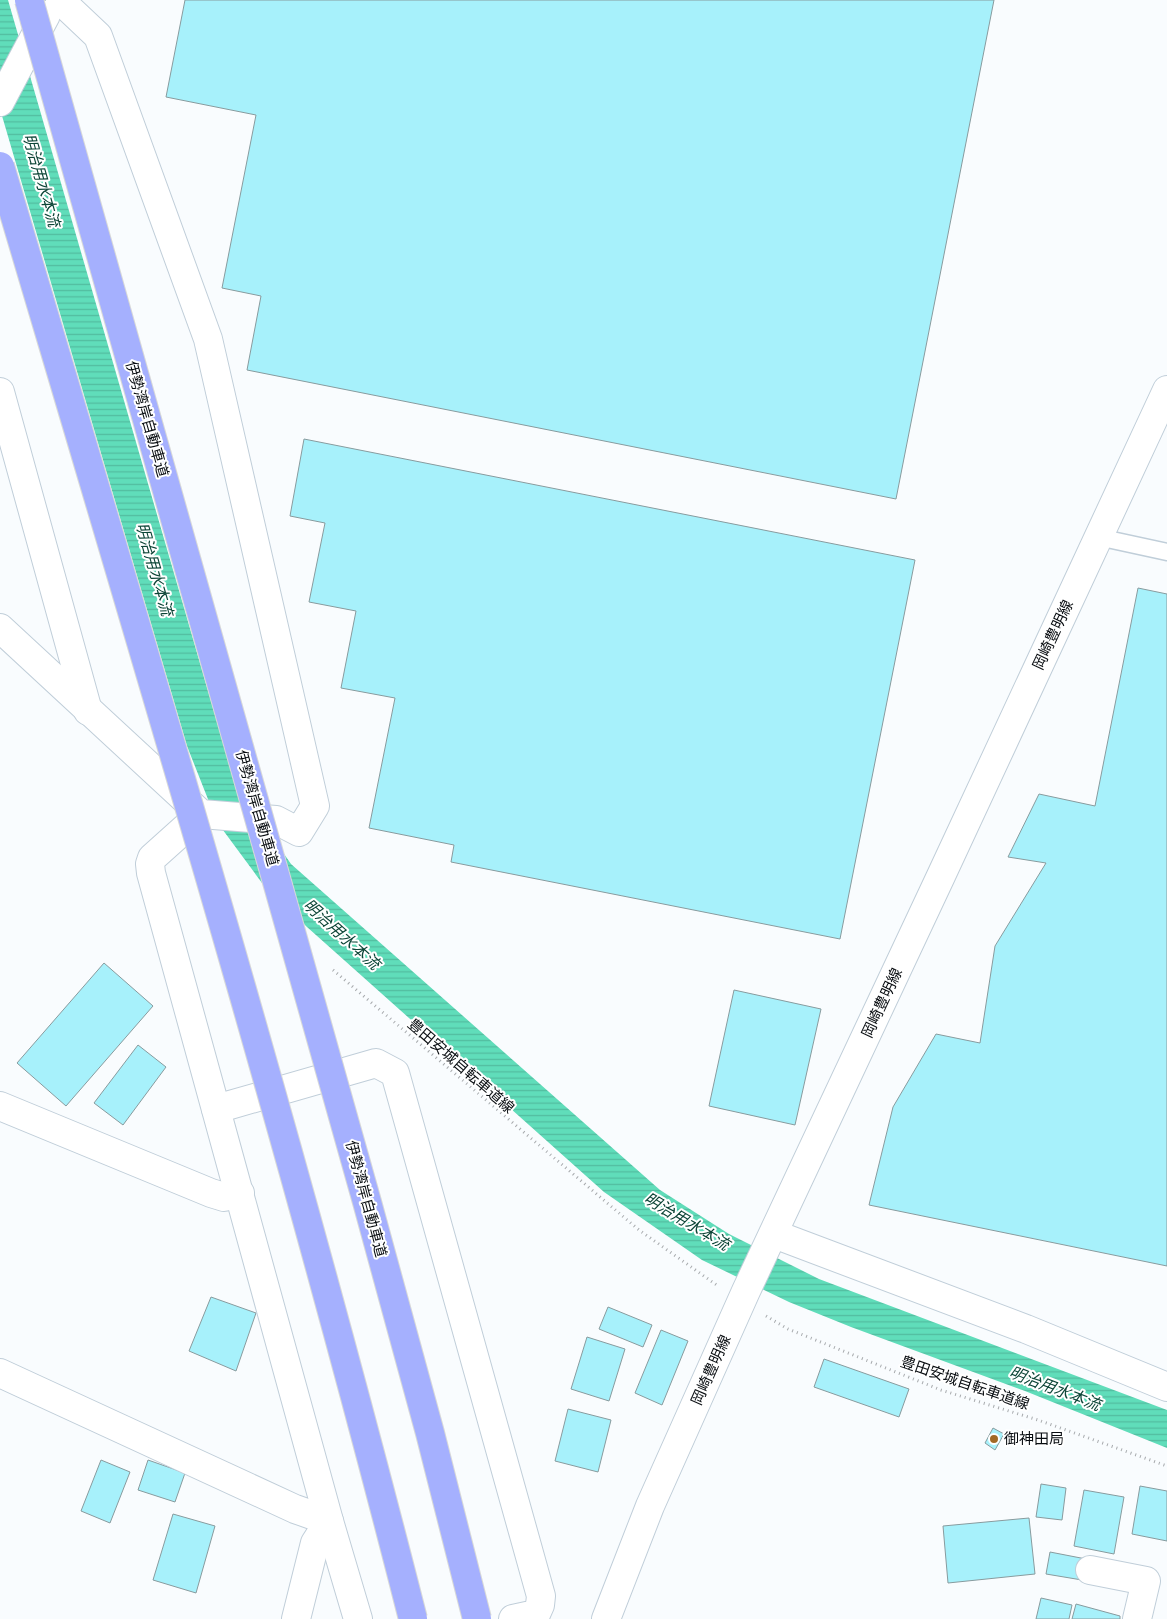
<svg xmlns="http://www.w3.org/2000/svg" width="1167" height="1619" font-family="'Asap Condensed','Noto Sans JP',sans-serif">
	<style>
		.water { fill: url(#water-rules) }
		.building { fill: #a7f1fb; stroke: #889b9e }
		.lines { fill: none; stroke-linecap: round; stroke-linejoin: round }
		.lane-casing { stroke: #c0ced9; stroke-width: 19 }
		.street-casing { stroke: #c0ced9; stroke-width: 30 }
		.secondary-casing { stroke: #c0ced9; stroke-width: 30 }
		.path { stroke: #a7aaad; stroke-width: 3; stroke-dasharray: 1 4; stroke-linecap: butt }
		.lane { stroke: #fff; stroke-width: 16 }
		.street { stroke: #fff; stroke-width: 28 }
		.secondary { stroke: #fff; stroke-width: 28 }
		.highway-bridge-casing { stroke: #d7d8d9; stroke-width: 30; stroke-linecap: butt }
		.highway-bridge { stroke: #a5b0fe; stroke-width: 28 }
		.poi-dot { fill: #a16926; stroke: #fff; stroke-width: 2 }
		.labels { text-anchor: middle; stroke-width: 4; stroke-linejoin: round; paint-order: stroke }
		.street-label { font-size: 15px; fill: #080c10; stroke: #fff }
		.poi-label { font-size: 15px; fill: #080c10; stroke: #fff; text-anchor: start }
		.water-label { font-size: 16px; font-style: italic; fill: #0d4537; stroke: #fff }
	</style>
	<defs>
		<pattern id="water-rules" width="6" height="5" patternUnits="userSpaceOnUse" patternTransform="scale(1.25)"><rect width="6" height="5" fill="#60ddba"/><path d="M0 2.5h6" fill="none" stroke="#52bc9f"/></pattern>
	</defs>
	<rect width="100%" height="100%" fill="#f9fcfe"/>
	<path class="water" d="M0,0H8L224,746L246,799L291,864L660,1190L729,1234L819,1279L1167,1410V1448L1025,1391L851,1327L789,1302L702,1260L604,1192L307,927L262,883L217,822L187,746L0,109Z"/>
	<g class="building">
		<path d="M185,0H994L896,499L247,370L261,296L222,288L256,115L166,97Z"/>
		<path d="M304,439L915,560L840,939L451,862L454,845L369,828L395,698L341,688L356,611L309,602L325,523L290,516Z"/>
		<path d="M1138,588L1167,594V1266L869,1205L893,1107L936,1034L980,1043L995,946L1046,863L1008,857L1039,794L1095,806Z"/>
		<path d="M104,963L153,1006L66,1106L17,1063Z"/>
		<path d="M734,990L821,1009L795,1125L709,1106Z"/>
		<path d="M138,1045L166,1067L123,1125L94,1103Z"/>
		<path d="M211,1297L256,1313L236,1371L189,1351Z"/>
		<path d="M608,1307L652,1325L643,1347L599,1329Z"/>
		<path d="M661,1330L688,1341L662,1405L635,1393Z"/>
		<path d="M587,1337L625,1349L609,1401L571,1389Z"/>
		<path d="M824,1359L909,1389L899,1417L814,1387Z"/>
		<path d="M568,1409L611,1420L598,1472L555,1461Z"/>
		<path d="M993,1428L1004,1434L995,1450L985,1443Z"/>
		<path d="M101,1460L130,1472L110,1523L81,1511Z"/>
		<path d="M148,1460L185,1473L175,1502L138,1490Z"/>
		<path d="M1041,1484L1066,1488L1062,1520L1036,1517Z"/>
		<path d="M1140,1486L1167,1491V1541L1132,1534Z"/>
		<path d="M1084,1490L1124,1497L1114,1554L1074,1546Z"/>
		<path d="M173,1514L215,1526L196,1593L153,1580Z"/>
		<path d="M1029,1518L1035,1574L948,1583L943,1526Z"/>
		<path d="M1050,1552L1086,1559L1082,1580L1046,1574Z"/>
		<path d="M1041,1598L1072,1605L1069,1619H1036Z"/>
		<path d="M1076,1604L1120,1616V1619H1072Z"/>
	</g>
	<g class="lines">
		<defs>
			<path id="lane" d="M1098,537L1167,552"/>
			<g id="street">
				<path d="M0,102L46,15"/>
				<path d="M0,392L88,711"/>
				<path d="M0,628L201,814L276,820L299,832L315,806L208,339L98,36L60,0"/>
				<path d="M201,814L152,858L150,864L151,873L329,1521L358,1619"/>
				<path d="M0,1106L211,1193L224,1197L240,1193"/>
				<path d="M216,1109L376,1063L395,1073L541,1596L540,1605L536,1614L513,1619"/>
				<path d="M774,1234L1026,1329L1167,1387"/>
				<path d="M0,1373L295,1509L329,1521L315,1543L296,1619"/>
				<path d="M1090,1570L1146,1581L1137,1619"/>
			</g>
			<path id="secondary" d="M606,1619L650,1506L746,1291L940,878L1167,390"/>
		</defs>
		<use href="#lane" class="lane-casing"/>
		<use href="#street" class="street-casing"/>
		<use href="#secondary" class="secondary-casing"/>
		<g class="path">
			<path d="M333,970L639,1230L718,1286"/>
			<path d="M766,1316L788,1329L941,1390L1038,1420L1167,1466"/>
		</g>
		<use href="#lane" class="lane"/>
		<use href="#street" class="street"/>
		<use href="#secondary" class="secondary"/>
		<defs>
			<g id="highway-bridge">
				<path d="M29,0L367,1202L430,1433L477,1619"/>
				<path d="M0,166C143,649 289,1131 413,1619"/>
			</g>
		</defs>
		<use href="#highway-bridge" class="highway-bridge-casing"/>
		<use href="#highway-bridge" class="highway-bridge"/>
	</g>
	<circle class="poi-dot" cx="994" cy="1439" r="5"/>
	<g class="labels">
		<g class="street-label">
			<text transform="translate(147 419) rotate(74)" y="5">伊勢湾岸自動車道</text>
			<text transform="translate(1053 635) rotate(-65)" y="5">岡崎豊明線</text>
			<text transform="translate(257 808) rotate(74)" y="5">伊勢湾岸自動車道</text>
			<text transform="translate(882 1003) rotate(-65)" y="5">岡崎豊明線</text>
			<text transform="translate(461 1066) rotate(41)" y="5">豊田安城自転車道線</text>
			<text transform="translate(366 1199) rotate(75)" y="5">伊勢湾岸自動車道</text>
			<text transform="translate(711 1370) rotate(-66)" y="5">岡崎豊明線</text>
			<text transform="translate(965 1383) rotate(19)" y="5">豊田安城自転車道線</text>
		</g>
		<g class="poi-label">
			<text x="1004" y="1444">御神田局</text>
		</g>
		<g class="water-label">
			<text transform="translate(42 180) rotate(74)" y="6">明治用水本流</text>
			<text transform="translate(155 569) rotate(74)" y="6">明治用水本流</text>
			<text transform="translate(342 934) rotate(42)" y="6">明治用水本流</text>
			<text transform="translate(687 1221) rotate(31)" y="6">明治用水本流</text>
			<text transform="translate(1055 1388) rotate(21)" y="6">明治用水本流</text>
		</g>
	</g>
</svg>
